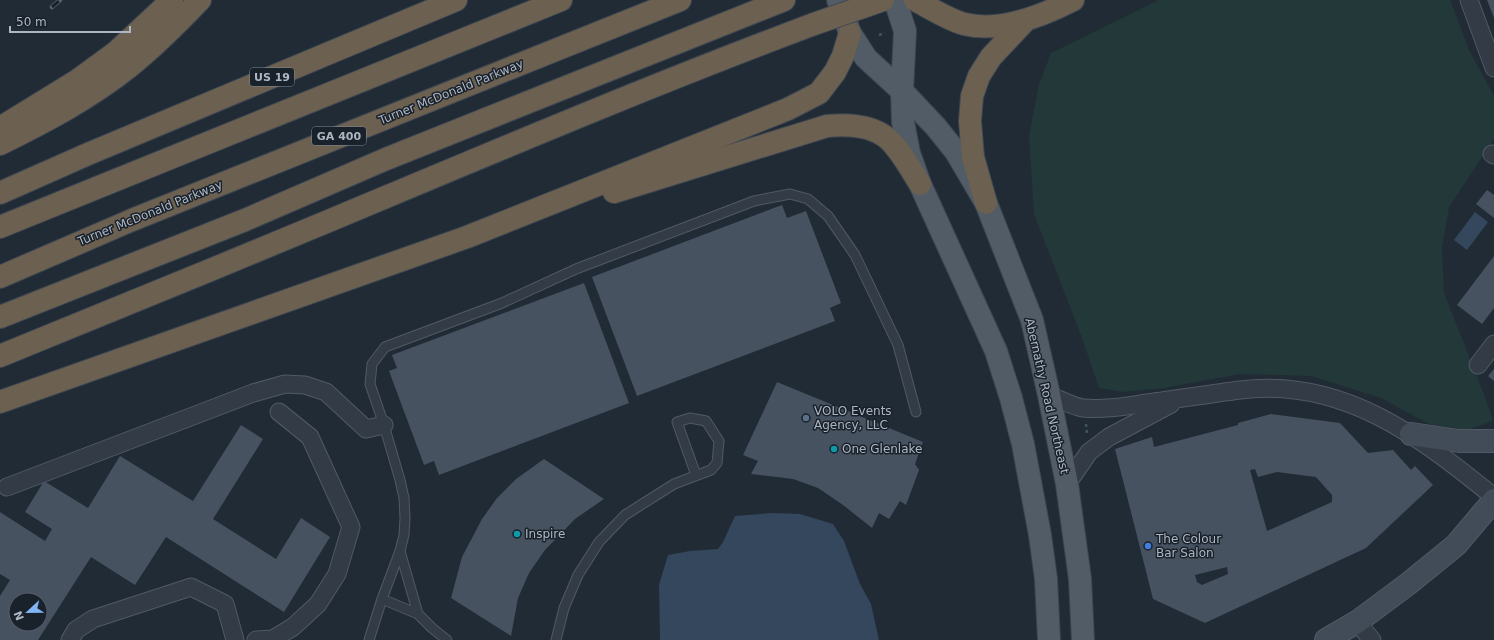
<svg xmlns="http://www.w3.org/2000/svg" width="1494" height="640" font-family="'DejaVu Sans',sans-serif">
	<style>
		.green { fill: #233838 }
		.water { fill: #34475d }
		.building { fill: #465260; fill-rule: evenodd }
		.lines { fill: none; stroke-linecap: round; stroke-linejoin: round }
		.lane-casing { stroke: #515a64; stroke-width: 11 }
		.street-casing { stroke: #515a64; stroke-width: 19 }
		.secondary-casing { stroke: #515a64; stroke-width: 24 }
		.primary-casing { stroke: #3d4550; stroke-width: 24 }
		.highway-casing { stroke: #3e4751; stroke-width: 24 }
		.path { stroke: #415556; stroke-width: 2.5; stroke-dasharray: 3 3; stroke-linecap: butt }
		.lane { stroke: #333c46; stroke-width: 9 }
		.street { stroke: #333c46; stroke-width: 17 }
		.secondary { stroke: #424c59; stroke-width: 22 }
		.primary { stroke: #515c67; stroke-width: 22 }
		.highway { stroke: #6c6051; stroke-width: 22 }
		.rail-casing { stroke: #55616e; stroke-width: 4.5 }
		.rail { stroke: #19212b; stroke-width: 3; stroke-dasharray: 9; stroke-linecap: butt }
		.highway-bridge-casing { stroke: #3e4751; stroke-width: 24; stroke-linecap: butt }
		.highway-bridge { stroke: #6c6051; stroke-width: 22 }
		.service-dot { fill: #5c6f8a; stroke: #19212b; stroke-width: 1.5 }
		.culture-dot { fill: #0f9aa8; stroke: #19212b; stroke-width: 1.5 }
		.shop-dot { fill: #3f7fe0; stroke: #19212b; stroke-width: 1.5 }
		.labels { text-anchor: middle; stroke-width: 3; stroke-linejoin: round; paint-order: stroke }
		.shield { fill: #19212b; stroke: #818a95; stroke-width: 1 }
		.shield-label { font-size: 11px; font-weight: bold; fill: #adb7c3 }
		.street-label { font-size: 12px; fill: #adb7c3; stroke: #19212b }
		.poi-label { font-size: 12px; fill: #adb7c3; stroke: #19212b; text-anchor: start }
	</style>
	<rect width="100%" height="100%" fill="#202b36"/>
	<path class="green" d="M1159,0H1450L1470,52L1494,96V139L1449,207L1442,248L1444,293L1484,394L1493,421L1467,430L1429,424L1381,398L1311,376L1240,374L1164,388L1123,392L1099,388L1082,338L1034,214L1029,136L1039,84L1051,53Z"/>
	<g class="water">
		<path d="M1475,212L1488,222L1467,250L1454,240Z"/>
		<path d="M772,513L800,514L833,524L844,541L860,584L871,604L879,640H660L659,585L668,555L690,551L718,549L723,542L735,516Z"/>
	</g>
	<g class="building">
		<path d="M1487,0H1494V18Z"/>
		<path d="M1487,190L1494,195V218L1476,204Z"/>
		<path d="M782,205L787,218L806,211L841,303L830,308L835,321L637,396L592,277Z"/>
		<path d="M1494,256V308L1482,324L1457,305Z"/>
		<path d="M584,283L629,403L439,475L434,461L424,465L389,371L397,368L392,355Z"/>
		<path d="M1494,369V381L1488,376Z"/>
		<path d="M777,382L923,442L915,464L919,470L906,505L900,501L889,519L879,513L872,528L843,505L818,488L793,479L751,474L758,461L743,455Z"/>
		<path d="M1271,414L1340,423L1368,453L1393,450L1411,470L1415,466L1433,485L1366,548L1205,623L1153,599L1115,449L1152,437L1154,447L1238,425V423ZM1255,469L1258,477L1277,472L1316,477L1332,495V502L1267,531L1250,470ZM1227,567L1228,574L1202,585L1197,582L1195,575Z"/>
		<path d="M241,425L263,439L213,519L276,559L301,518L330,537L284,612L166,537L135,585L91,557L38,640H0V596L10,580L0,574V512L45,541L52,529L25,512L44,481L88,508L120,456L193,501ZM16,600H40V624H16Z"/>
		<path d="M544,459L604,499L575,519L545,550L529,573L518,598L511,636L451,598L462,557L482,519L497,498L516,479Z"/>
	</g>
	<g class="lines">
		<defs>
			<g id="lane">
				<path d="M400,551L418,614"/>
				<path d="M382,599L418,614L432,628L447,640"/>
				<path d="M369,640L382,599L400,551L404,535L405,518L404,498L400,480L384,425L370,384L372,364L385,347L502,303L576,269L754,201L790,194L808,199L828,216L855,255L898,345L916,412"/>
				<path d="M556,640L564,608L578,575L599,542L625,515L674,484L711,470L717,463L719,441L706,421L690,418L677,422L696,475"/>
			</g>
			<g id="street">
				<path d="M1469,0L1494,68"/>
				<path d="M1492,154L1494,155"/>
				<path d="M1478,365L1494,344"/>
				<path d="M1049,395C1059,399 1074,407 1083,408C1105,410 1126,406 1147,403C1178,399 1209,394 1240,390C1342,377 1419,436 1494,497"/>
				<path d="M1067,484L1089,452L1109,437L1171,404"/>
				<path d="M7,487L253,393L285,384L305,385L326,392L366,429L384,425"/>
				<path d="M1357,622L1372,640"/>
				<path d="M70,640L76,630L93,619L191,587L225,604L235,640"/>
				<path d="M256,640L273,639L293,627L318,604L337,574L351,527L310,437L279,412"/>
			</g>
			<g id="secondary">
				<path d="M1411,434L1459,441H1494"/>
				<path d="M1326,640L1357,622L1408,584L1456,545L1494,500"/>
			</g>
			<g id="primary">
				<path d="M838,0L850,33L866,58L902,91L936,127L956,152L986,203L1032,320L1049,395L1067,484L1080,579L1083,640"/>
				<path d="M895,0L905,31L902,91L903,122L909,153L920,184L996,351L1011,398L1023,444L1040,535L1046,579L1049,640"/>
			</g>
			<g id="highway">
				<path d="M915,0C930,8 947,19 964,24C1000,33 1042,16 1073,0"/>
				<path d="M0,128L78,80L115,53L172,0"/>
				<path d="M0,144C45,122 90,98 129,67C154,47 178,23 200,0"/>
				<path d="M614,192L827,126C847,124 871,125 887,138C900,149 911,170 920,184"/>
				<path d="M0,193L88,154L456,0"/>
				<path d="M986,203L973,157L970,121L972,96L979,76L991,57L1024,22"/>
				<path d="M0,227L561,0"/>
				<path d="M0,277L132,220L680,0"/>
				<path d="M0,317L245,220L386,159L784,0"/>
				<path d="M0,356C110,311 221,266 331,220C491,153 651,85 814,24"/>
				<path d="M0,402L467,237L788,109L819,93L835,72L843,56L850,33"/>
			</g>
		</defs>
		<use href="#lane" class="lane-casing"/>
		<use href="#street" class="street-casing"/>
		<use href="#secondary" class="secondary-casing"/>
		<use href="#primary" class="primary-casing"/>
		<use href="#highway" class="highway-casing"/>
		<g class="path">
			<path d="M879,35L885,33"/>
			<path d="M1086,424L1087,434"/>
		</g>
		<use href="#lane" class="lane"/>
		<use href="#street" class="street"/>
		<use href="#secondary" class="secondary"/>
		<use href="#primary" class="primary"/>
		<use href="#highway" class="highway"/>
		<defs>
			<path id="rail" d="M52,7L60,0"/>
		</defs>
		<use href="#rail" class="rail-casing"/>
		<use href="#rail" class="rail"/>
		<defs>
			<path id="highway-bridge" d="M814,24L883,0"/>
		</defs>
		<use href="#highway-bridge" class="highway-bridge-casing"/>
		<use href="#highway-bridge" class="highway-bridge"/>
	</g>
	<circle class="service-dot" cx="806" cy="418" r="4"/>
	<g class="culture-dot">
		<circle cx="834" cy="449" r="4"/>
		<circle cx="517" cy="534" r="4"/>
	</g>
	<circle class="shop-dot" cx="1148" cy="546" r="4"/>
	<g class="labels">
		<g class="shield">
			<rect x="250" y="68" width="44" height="18" rx="3"/>
			<rect x="312" y="127" width="54" height="18" rx="3"/>
		</g>
		<g class="shield-label">
			<text x="272" y="81">US 19</text>
			<text x="339" y="140">GA 400</text>
		</g>
		<g class="street-label">
			<text transform="translate(451 92) rotate(-22)" y="4">Turner McDonald Parkway</text>
			<text transform="translate(150 213) rotate(-22)" y="4">Turner McDonald Parkway</text>
			<text transform="translate(1047 396) rotate(77)" y="4">Abernathy Road Northeast</text>
		</g>
		<g class="poi-label">
			<text x="814" y="415">VOLO Events<tspan x="814" dy="14">Agency, LLC</tspan></text>
			<text x="842" y="453">One Glenlake</text>
			<text x="525" y="538">Inspire</text>
			<text x="1156" y="543">The Colour<tspan x="1156" dy="14">Bar Salon</tspan></text>
		</g>
	</g>
	<g transform="translate(28 612) rotate(248)"><circle r="19" fill="#19212b" stroke="#545d68"/>
	<path d="M0-3L7 15L0 10L-7 15Z" fill="#81b5f4"/>
	<text y="-6" font-size="11" font-weight="bold" text-anchor="middle" fill="#adb7c3">N</text>
	</g>
	<path d="M10 26v6h120v-6" fill="none" stroke="#adb7c3" stroke-width="2"/>
	<text x="16" y="26" font-size="12" fill="#adb7c3" stroke="#19212b" stroke-width="3" paint-order="stroke">50 m</text>
</svg>
